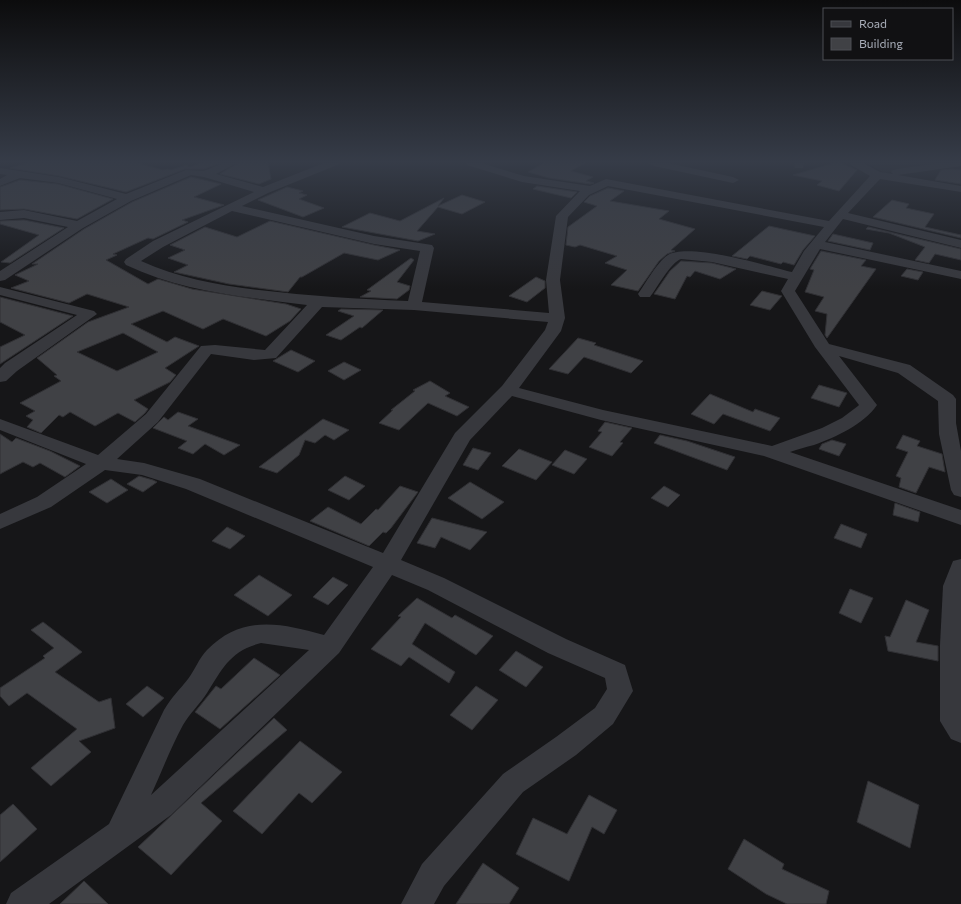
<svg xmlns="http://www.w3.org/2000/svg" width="961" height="904" font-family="Commissioner,sans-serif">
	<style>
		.built { fill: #222225 }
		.building { fill: #404145; stroke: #303034; fill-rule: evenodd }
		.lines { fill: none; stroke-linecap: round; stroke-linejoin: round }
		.minor { fill: #37383d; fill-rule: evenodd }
	</style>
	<rect width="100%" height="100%" fill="#161618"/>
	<path class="built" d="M867,163H953L884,173Z"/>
	<g class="building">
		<path d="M27,163H140L141,164L163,170L168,169L171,170L186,165L190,167L201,163H220L204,169H185L126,192L59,176L10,168Z"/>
		<path d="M238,163H268L271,179L259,184L220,174Z"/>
		<path d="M544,163H585L571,171L593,177L586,181L594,183L590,184L549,178L528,172Z"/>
		<path d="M834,163H841L857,170L839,191L817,185L822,181L793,175Z"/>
		<path d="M952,169L961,170V184L935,180L941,170Z"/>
		<path d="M191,177L221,184L194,197L224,205L182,220L188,222L153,239L148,238L113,254L117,255L106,260L148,284L158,279L192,289L286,304L301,309L290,321L266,336L223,319L203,329L163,311L131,324L167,342L175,337L199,346L165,368L176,375L170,382L134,400L148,409L145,413L135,422L118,413L95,426L70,412L63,417L59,415L41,433L27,427L33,420L26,416L35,411L20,403L61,381L54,376L57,375L37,358L88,322L129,307L87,294L69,303L11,288L29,281L15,275L38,264H32L84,229L132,202ZM123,333L158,352L117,371L77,352Z"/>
		<path d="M20,180L58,184L113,199L77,219L24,209L0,210V187Z"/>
		<path d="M537,186L577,192L571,198L533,189Z"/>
		<path d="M287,187L303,191L299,193L307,195L299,199L324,208L303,217L258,200Z"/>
		<path d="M608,188L624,191L610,201L669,211L659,219L695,229L671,250L675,251L667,254L659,261L638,291L611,285L627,270L605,263L617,256L580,245L575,247L566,245L568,227L597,206L584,202L590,196Z"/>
		<path d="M462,195L485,202L462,214L438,207L417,231L435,234L418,241L342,227L370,213L400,221L444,198L438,206Z"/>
		<path d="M892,200L909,204L906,208L934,214L925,227L961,235V238L873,217Z"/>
		<path d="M24,220L64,228L10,263L1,262L39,235L0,224V221Z"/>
		<path d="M270,221L374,245L400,250L378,260L344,253L302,277H300L288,292L229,284L174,272L188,265L168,258L185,250L170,245L205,227L237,237Z"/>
		<path d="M769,226L815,236L803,250L794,265L783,262L781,264L750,256L747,259L732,256Z"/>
		<path d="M868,227L961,249V260L935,254L929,263L915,260L925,247L889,233L866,229Z"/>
		<path d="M833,234L873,243L870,250L828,241Z"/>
		<path d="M821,251L866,260L861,266L876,269L827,338L825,335L827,314L815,311L824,297L805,292L814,270L810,269Z"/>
		<path d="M411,258L414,260L397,282L410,286L409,290L397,299L360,297L371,291L367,290Z"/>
		<path d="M681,261L712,263L736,269L720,279L695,271L690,277L687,276L675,299L654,294L670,271Z"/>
		<path d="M907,269L923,272L918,280L901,276Z"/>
		<path d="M536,277L545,281V288L527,302L509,296Z"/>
		<path d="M762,291L782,296L770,310L750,305Z"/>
		<path d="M0,297L73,316L0,364V347L25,335L0,322Z"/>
		<path d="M341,309L383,310L362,328L360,327L341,340L326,335L354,316L338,311Z"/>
		<path d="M578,338L596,343L594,345L643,361L631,373L584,357L568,374L549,369Z"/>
		<path d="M291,350L315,361L298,372L273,361Z"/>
		<path d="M344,362L361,370L344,380L328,371Z"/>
		<path d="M430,381L450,393L445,396L469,407L457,416L428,403L399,430L379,423L393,410H391L415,391L413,390Z"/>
		<path d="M819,385L847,393L839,407L811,398Z"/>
		<path d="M710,394L753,412L755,409L780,418L770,431L723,414L714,424L691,414Z"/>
		<path d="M178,412L198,419L188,426L240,445L224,455L205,444L193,454L178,448L187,441L153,428L164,417L168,420Z"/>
		<path d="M323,419L349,430L334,440L325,435L315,443L305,440L299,455L277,473L259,467Z"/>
		<path d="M605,422L632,428L620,442L623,443L612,456L589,447L602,432L598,431Z"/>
		<path d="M0,434L12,442L16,438L50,451L80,466L65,477L40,463L33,467L23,462L0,474Z"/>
		<path d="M660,435L687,441L735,457L727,470L654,443Z"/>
		<path d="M903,435L920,441L917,446L942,454L945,472L929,467L916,493L899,487L901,478L896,476L908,452L896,448Z"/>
		<path d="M832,440L846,444L839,456L819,449L822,444Z"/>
		<path d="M473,448L491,453L478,470L463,465Z"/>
		<path d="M519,449L552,462L536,480L502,466Z"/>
		<path d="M565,450L587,459L574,474L552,465Z"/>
		<path d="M139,476L153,480L157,482L143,492L127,484Z"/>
		<path d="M345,476L365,486L349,500L328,490Z"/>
		<path d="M111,479L128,490L107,503L89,492Z"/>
		<path d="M470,482L504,502L482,519L448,498Z"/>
		<path d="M400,486L418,492L391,528L386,533L383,532L369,546L310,521L328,507L361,524L376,509L378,510Z"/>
		<path d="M664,486L680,495L668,507L651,498Z"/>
		<path d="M895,503L920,512L918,522L893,515Z"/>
		<path d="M432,518L487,532L470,550L441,537L435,548L417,543Z"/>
		<path d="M841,524L867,534L861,548L834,538Z"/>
		<path d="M227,527L245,536L230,549L212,541Z"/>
		<path d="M259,575L292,595L268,616L234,595Z"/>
		<path d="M333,577L348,585L328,605L313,597Z"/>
		<path d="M850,589L873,598L861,623L839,613Z"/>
		<path d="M417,598L452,618L455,615L493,636L476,655L425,623L412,644L455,672L449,683L409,657L401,666L371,649L401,617L398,616Z"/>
		<path d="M906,600L929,610L916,642L938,646V661L888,651L885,636L890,637Z"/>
		<path d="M43,622L82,652L55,672L99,702L111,698L115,728L79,741L91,752L51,786L31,768L77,729L27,693L9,706L0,696V688L45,658L43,656L54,648L31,630Z"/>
		<path d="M516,651L543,667L526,687L499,670Z"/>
		<path d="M254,658L280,675L220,729L195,712L216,686L221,689Z"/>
		<path d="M147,686L164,698L143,717L126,704Z"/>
		<path d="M476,686L498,700L472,730L450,715Z"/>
		<path d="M274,718L287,730L201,803L222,821L171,875L138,847Z"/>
		<path d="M300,741L342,772L312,803L299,793L262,834L233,811Z"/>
		<path d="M868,781L919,805L910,848L857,822Z"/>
		<path d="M589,795L617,810L604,834L592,827L569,881L516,854L533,818L567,834Z"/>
		<path d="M13,804L37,829L0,862V815Z"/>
		<path d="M744,839L784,864L782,869L829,891L826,904H787L766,894L728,869Z"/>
		<path d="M483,863L519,888L509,904H456Z"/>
		<path d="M84,881L108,904H60Z"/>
	</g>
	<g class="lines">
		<g class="minor">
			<path d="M223,163H237L216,174L263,187L324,163H338L337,165L268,193L242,206L374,236L432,245L434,248L422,302L549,313L546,280L556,216L580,191L522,182L467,165L466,163H481L524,176L590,186L606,179L829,221L870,176L851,165L850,163H863L880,172L893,174L891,172L893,170L897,169L940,163H961V166L898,175L961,186V192L880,179L848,213L961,240V248L843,219L825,242L961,271V279L820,249L795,291L829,344L910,365L953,395L956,399V423L961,451V497L954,495L951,490L939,434L938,401L898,373L839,356L877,405C863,425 836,437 814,445C806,447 798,449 790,452L961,510V525L764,456L601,420L512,396L470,440L401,560L444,578L566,639L625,665L633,691L613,724L576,755L523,792L444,886L434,904H401L422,864L503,774L556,737L595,708L607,689L605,678L548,653L428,590L392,575L339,653L171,815L49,904H6L11,893L109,824L164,710C171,698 180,689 188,679C195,670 199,658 207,650C242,614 281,623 324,635L373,567L186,489L142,475L105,470L51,507L0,529V514L37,497L86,464L0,430V419L98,455L146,414L201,346L215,345L265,350L307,305C245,297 183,292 126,265L124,262L126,259L153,241L254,192L204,177L191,175L131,201L83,228L5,280L0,281V271L68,227L24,218L0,220V212L24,210L77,221L117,199L58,183L20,178L0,186V179L7,175L0,174V168L59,177L126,194L186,170L204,171ZM608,186L824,227L804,251L792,272C768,266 688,242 668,255C658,261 645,284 638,294L640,297H650C657,288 671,262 681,259L712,262L788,279L781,291L815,347L859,405L858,406L842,418L822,428L772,446L603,410L519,388L561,331L565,318L560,280L568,217L589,195ZM232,211L374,244L420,251L408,301C358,299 309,296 259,290C218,285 178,278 141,261L163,247ZM322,307L414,310L548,322L545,330L502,386L455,433L383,553L200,479L144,463L117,459L158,422L211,354L254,360L276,358ZM261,643L309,650L151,795C162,771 171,747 183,725C190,713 200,704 207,693C223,668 230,651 261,643Z"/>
			<path d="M649,163H668L733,177L739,180L733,183L654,166Z"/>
			<path d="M794,163H804L803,168H795Z"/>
			<path d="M0,287L94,311L97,314L17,371L6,381L0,382V368L5,363L77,315L0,295Z"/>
			<path d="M961,559V743L951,739L940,721V645L943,586L953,561Z"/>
		</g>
	</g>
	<linearGradient id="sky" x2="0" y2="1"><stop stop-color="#0c0c0d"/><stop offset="0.56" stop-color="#363c48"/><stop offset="1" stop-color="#363c48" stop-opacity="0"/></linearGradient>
	<rect width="961" height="289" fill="url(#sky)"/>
	<rect x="823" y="8" width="130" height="52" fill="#111113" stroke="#4d4f55"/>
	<rect x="831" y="21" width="20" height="6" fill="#37383d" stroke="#4d4f55"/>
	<text x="859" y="28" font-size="12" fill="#a8adb8">Road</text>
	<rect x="831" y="38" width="20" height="12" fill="#404145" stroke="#4d4f55"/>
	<text x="859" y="48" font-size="12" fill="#a8adb8">Building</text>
</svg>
